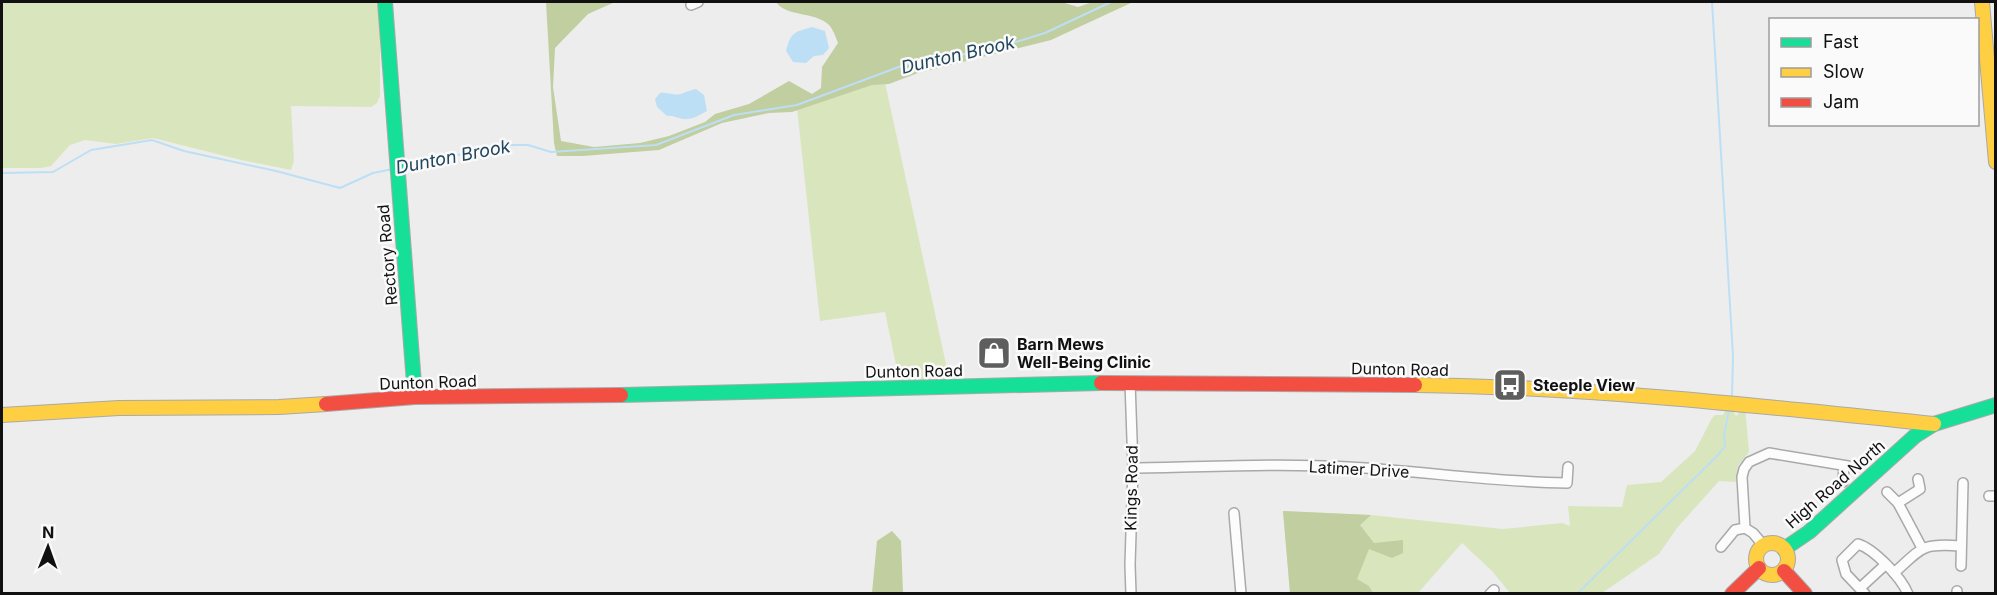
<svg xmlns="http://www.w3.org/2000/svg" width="1997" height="595" font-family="Inter,sans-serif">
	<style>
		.green { fill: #d9e6bd }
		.forest { fill: #c0cea0 }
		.water { fill: #bddff5 }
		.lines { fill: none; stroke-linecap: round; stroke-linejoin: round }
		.stream { stroke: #bddff5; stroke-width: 2 }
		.street-casing { stroke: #a9a9aa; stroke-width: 12 }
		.fast-casing { stroke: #a9a9aa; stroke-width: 16 }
		.slow-casing { stroke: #a9a9aa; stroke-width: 16 }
		.jam-casing { stroke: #a9a9aa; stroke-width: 16 }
		.street { stroke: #fcfcfc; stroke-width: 9 }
		.fast { stroke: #16e098; stroke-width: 14 }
		.slow { stroke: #ffcf43; stroke-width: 14 }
		.jam { stroke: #f24e42; stroke-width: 14 }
		.labels { text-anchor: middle; stroke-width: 5; stroke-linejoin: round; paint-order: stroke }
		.street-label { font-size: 16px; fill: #111; stroke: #fafafb }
		.poi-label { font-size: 16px; font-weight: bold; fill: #111; stroke: #fafafb; text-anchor: start }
		.water-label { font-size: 18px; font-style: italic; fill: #21465c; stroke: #fafafb }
	</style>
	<rect width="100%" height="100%" fill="#ededed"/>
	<g class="green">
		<path d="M2,2H380V96L377,103L371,107L291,106L294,161L291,170L241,160L153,138L116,144L85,140L70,145L51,166L41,168H2Z"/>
		<path d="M884,78L951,387L901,389L885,312L820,321L797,108Z"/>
		<path d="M1745,407L1749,452L1738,466L1736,482L1719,481L1677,528L1659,554L1602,593H1510L1492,571L1462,543L1418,593H1290L1283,511L1371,515L1503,529L1562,523L1570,526L1568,506L1622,507L1627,485L1661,482L1695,451L1712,418L1715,415H1723L1726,410L1733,411L1736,416Z"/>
	</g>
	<g class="forest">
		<path d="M546,2H615L588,14L555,48L553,87L561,141L594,147L640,143L669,136L705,122L715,114L749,104L789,81L812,94L821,88L822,67L838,43C836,38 833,29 829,25C814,11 786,17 776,2H1061L1078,7L1093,2H1133L1051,40L918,73L889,84L872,85L792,112L769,113L722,123L659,150L583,156H557L554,143Z"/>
		<path d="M1283,511L1371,515L1360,525L1374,543L1403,540V553L1392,558L1369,549L1357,579L1369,586L1373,593H1290Z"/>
		<path d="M892,531L901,541L903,593H872L877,541Z"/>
	</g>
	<g class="water">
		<path d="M812,27L825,31L829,48L823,55L814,56L806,63L793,62L786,51C791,32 794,32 812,27Z"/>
		<path d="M696,89L704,95L707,111C701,114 694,119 687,119C680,120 674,115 667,116L657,107L655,99L660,93C667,92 674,96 681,94C686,92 690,90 696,89Z"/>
	</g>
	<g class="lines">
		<g class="stream">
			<path d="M1712,2L1733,356L1732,396"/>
			<path d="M402,168L501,145H528L551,152L656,145L734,115L797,105L904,65L993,49L1045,33L1111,2"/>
			<path d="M2,173L53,172L91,150L152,140L184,151L276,171L340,188L373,173L393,169"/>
			<path d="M1577,594L1718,455L1725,446L1724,435L1729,410"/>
		</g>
		<defs>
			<g id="street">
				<path d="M691,5L698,2"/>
				<path d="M1130,382L1133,468L1130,565L1131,594"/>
				<path d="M1133,468C1205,467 1276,463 1348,467C1422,471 1494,482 1567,483L1568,467"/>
				<path d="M1843,482L1844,466"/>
				<path d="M1887,492L1898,503L1922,548"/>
				<path d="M1989,496H1996"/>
				<path d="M1898,503L1920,489L1918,479"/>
				<path d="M1234,513L1241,594"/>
				<path d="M1764,546L1753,533L1745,528L1742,477L1744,469L1749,462L1769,453L1854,467"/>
				<path d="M1721,547L1735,530L1745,528"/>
				<path d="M1961,566L1963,483"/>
				<path d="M1894,573C1922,548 1921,543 1960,546"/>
				<path d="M1860,588L1885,565"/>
				<path d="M1957,591V594"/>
				<path d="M1490,594L1494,590"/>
				<path d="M1865,594L1846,574L1842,560L1858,544C1874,549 1901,577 1908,594"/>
			</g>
			<g id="fast">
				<path d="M385,2L415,397"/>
				<path d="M621,395L1101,383"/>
				<path d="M1784,549L1809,532L1915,436L1934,424L1996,405"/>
			</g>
			<g id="slow">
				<path d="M1982,2L1996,162"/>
				<path d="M1415,385C1589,387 1761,406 1934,424"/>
				<path d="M2,415L119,408L279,407L326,404"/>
				<circle cx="1772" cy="559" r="16"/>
			</g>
			<g id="jam">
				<path d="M1101,383L1415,385"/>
				<path d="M326,404L415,397L621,395"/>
				<path d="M1784,571L1805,594"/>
				<path d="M1732,594L1759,568"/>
			</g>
		</defs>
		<use href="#street" class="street-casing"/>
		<use href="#fast" class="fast-casing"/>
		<use href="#slow" class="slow-casing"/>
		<use href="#jam" class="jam-casing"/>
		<use href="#street" class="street"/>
		<use href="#fast" class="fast"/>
		<use href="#slow" class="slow"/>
		<use href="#jam" class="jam"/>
	</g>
	<defs>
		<symbol id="shop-square" viewBox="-11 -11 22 22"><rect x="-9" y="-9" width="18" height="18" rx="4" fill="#5e5e5e" stroke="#fafafb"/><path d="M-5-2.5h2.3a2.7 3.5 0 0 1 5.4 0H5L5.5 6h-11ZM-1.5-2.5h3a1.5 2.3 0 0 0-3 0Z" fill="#fff"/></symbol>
		<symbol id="bus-square" viewBox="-11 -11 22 22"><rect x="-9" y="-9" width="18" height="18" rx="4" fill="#5e5e5e" stroke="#fafafb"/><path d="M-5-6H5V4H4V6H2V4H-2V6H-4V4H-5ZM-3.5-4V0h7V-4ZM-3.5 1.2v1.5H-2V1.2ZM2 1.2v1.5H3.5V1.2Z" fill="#fff"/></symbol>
	</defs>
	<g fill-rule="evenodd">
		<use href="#shop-square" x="975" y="334" width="38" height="38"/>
		<use href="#bus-square" x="1491" y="366" width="38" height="38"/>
	</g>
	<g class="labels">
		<g class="street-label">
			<text transform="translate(387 255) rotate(-95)" y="6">Rectory Road</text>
			<text transform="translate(1400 369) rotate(1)" y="6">Dunton Road</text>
			<text transform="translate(914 371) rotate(-1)" y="6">Dunton Road</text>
			<text transform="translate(428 382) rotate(-2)" y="6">Dunton Road</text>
			<text transform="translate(1359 469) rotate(3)" y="6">Latimer Drive</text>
			<text transform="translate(1835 484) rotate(-41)" y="6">High Road North</text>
			<text transform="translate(1131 488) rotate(-89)" y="6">Kings Road</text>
		</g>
		<g class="poi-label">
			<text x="1017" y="350">Barn Mews<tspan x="1017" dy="18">Well-Being Clinic</tspan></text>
			<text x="1533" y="391">Steeple View</text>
		</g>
		<g class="water-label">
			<text transform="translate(958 55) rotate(-13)" y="6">Dunton Brook</text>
			<text transform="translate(453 157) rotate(-11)" y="6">Dunton Brook</text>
		</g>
	</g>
	<rect width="1997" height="595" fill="none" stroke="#111111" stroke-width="6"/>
	<rect x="1769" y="18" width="210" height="108" fill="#fafafb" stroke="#9d9d9d" stroke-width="1.5"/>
	<rect x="1781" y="38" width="30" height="9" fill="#16e098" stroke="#9d9d9d" stroke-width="1.5"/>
	<text x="1823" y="48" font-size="18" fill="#111111">Fast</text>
	<rect x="1781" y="68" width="30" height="9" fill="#ffcf43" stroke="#9d9d9d" stroke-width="1.5"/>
	<text x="1823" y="78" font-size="18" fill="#111111">Slow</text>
	<rect x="1781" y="98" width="30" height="9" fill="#f24e42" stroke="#9d9d9d" stroke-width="1.5"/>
	<text x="1823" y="108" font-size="18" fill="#111111">Jam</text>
	<g transform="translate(48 547) rotate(1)" stroke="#fafafb" stroke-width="4.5" paint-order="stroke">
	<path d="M0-4.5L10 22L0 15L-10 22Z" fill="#111111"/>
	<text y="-9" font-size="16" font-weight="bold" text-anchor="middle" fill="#111111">N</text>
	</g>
</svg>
